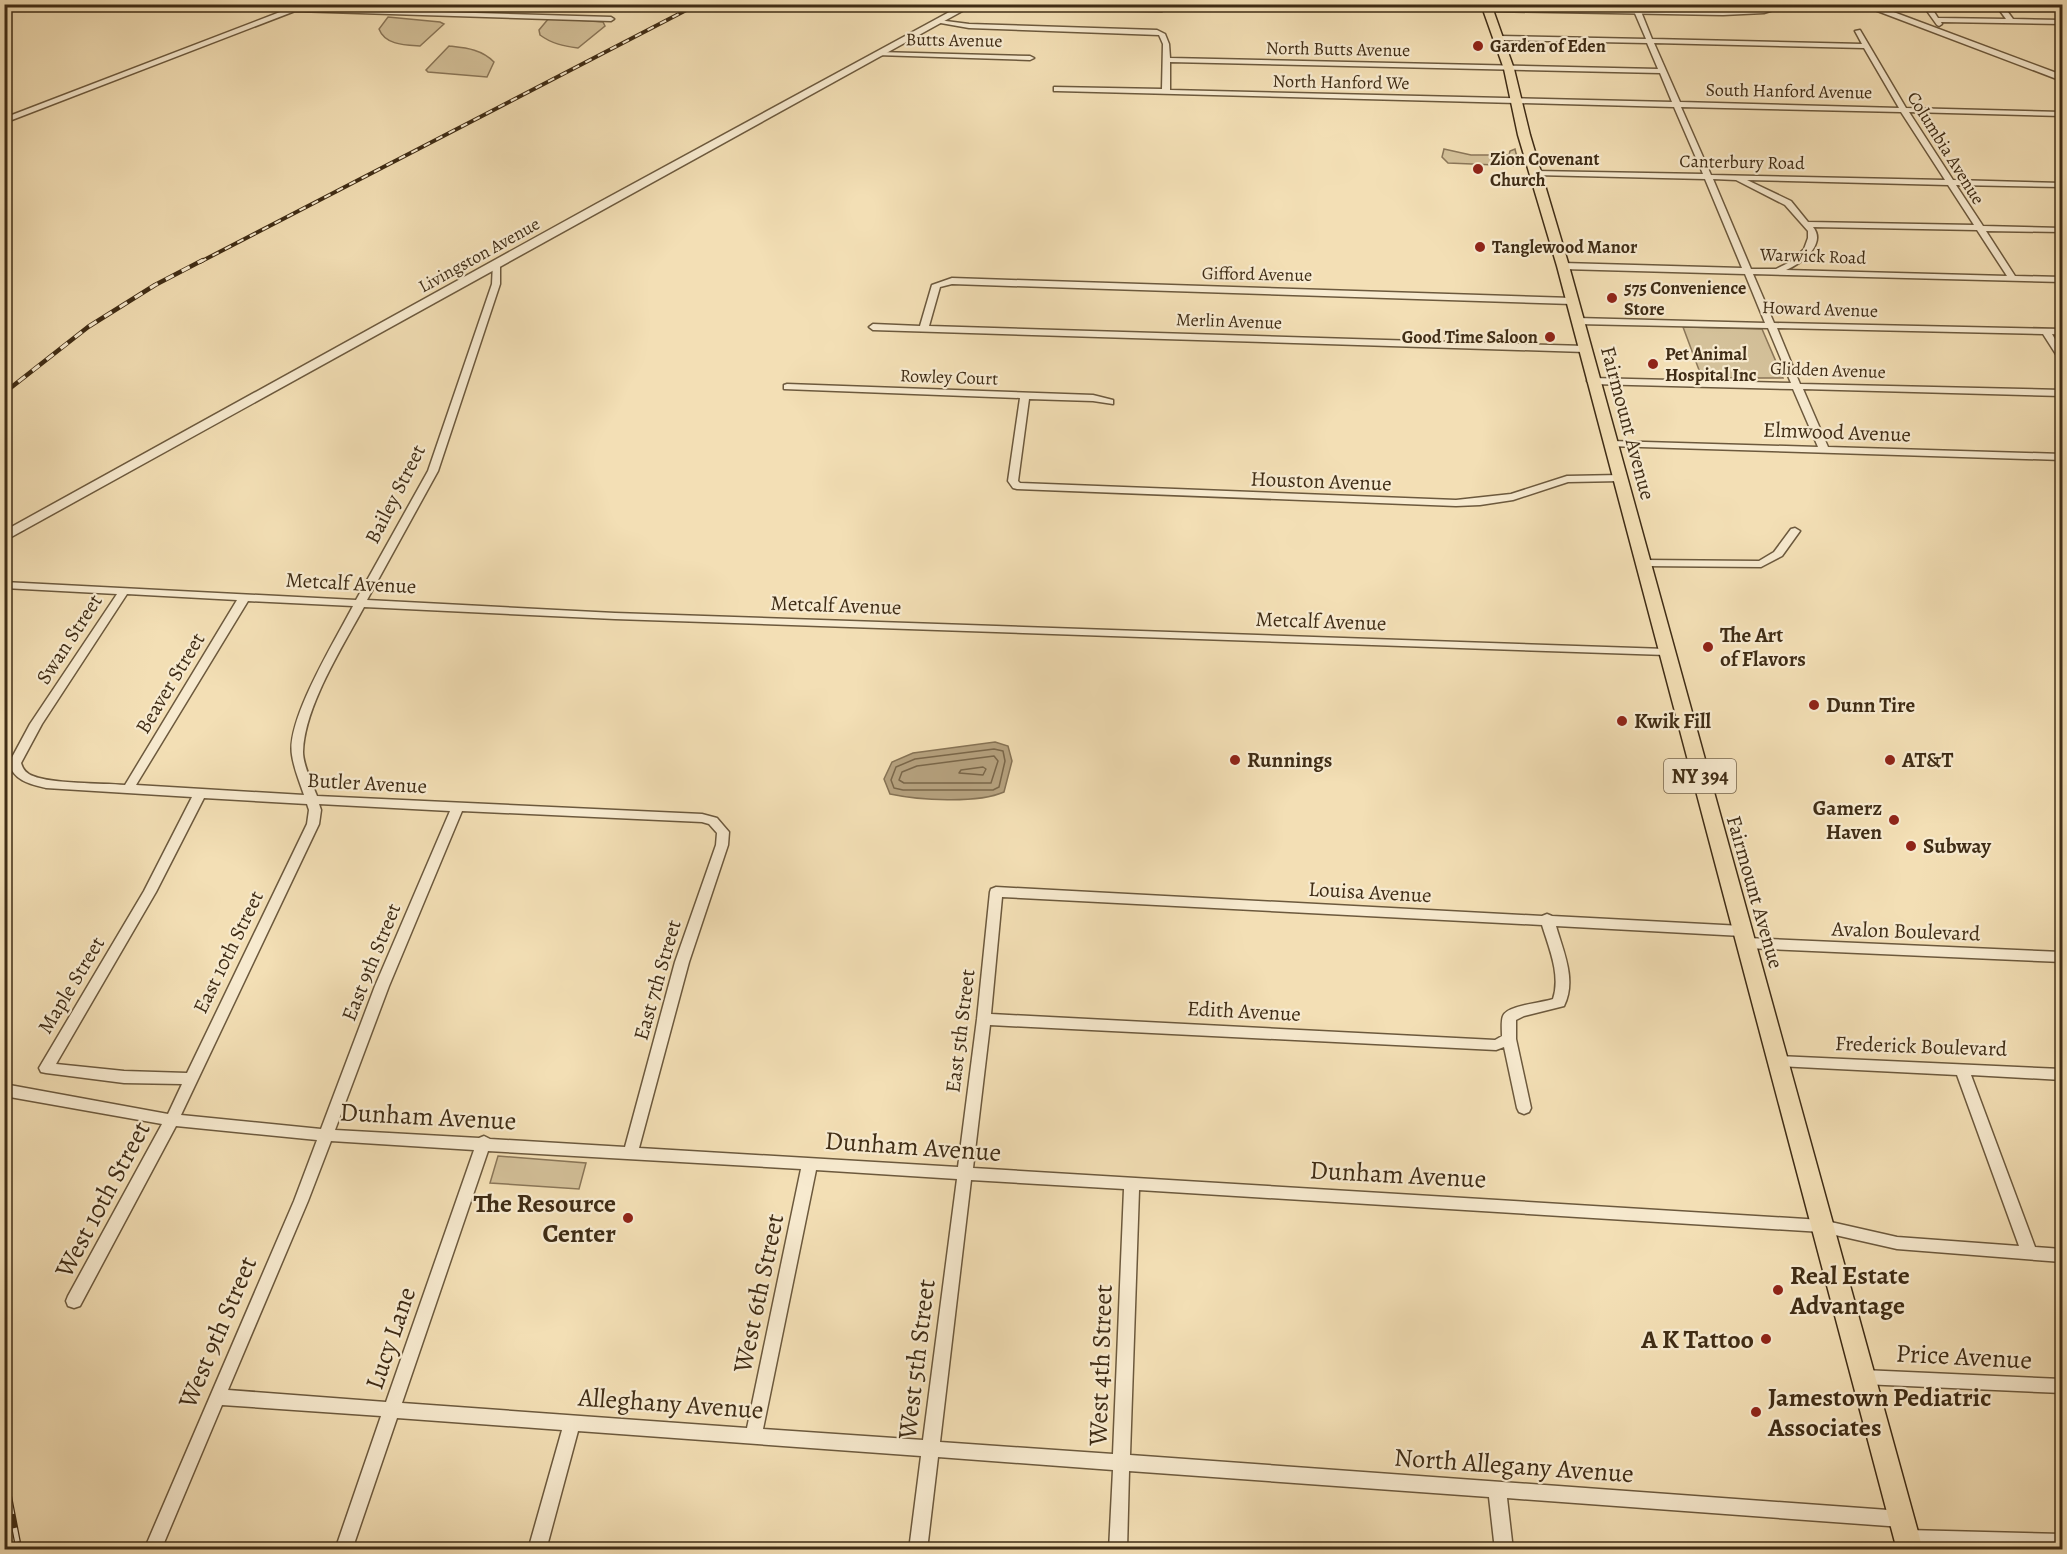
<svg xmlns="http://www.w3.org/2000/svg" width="2067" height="1554" font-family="Alegreya,serif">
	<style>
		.green { fill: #d4c19a; stroke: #8a7658; stroke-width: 1.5 }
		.water { fill: #b6a27f; stroke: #867355; stroke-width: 1.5 }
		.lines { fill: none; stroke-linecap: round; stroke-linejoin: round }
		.shore { stroke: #7a674a; stroke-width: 1.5 }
		.minor-casing { stroke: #6c593d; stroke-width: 3 }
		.tertiary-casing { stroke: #6c593d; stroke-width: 3 }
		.primary-casing { stroke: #3f2c15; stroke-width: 3 }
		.minor { fill: #f7eacf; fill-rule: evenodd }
		.tertiary { fill: #f7eacf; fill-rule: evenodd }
		.primary { fill: #f3dfb5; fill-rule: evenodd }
		.rail-far2-casing { stroke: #3f2c15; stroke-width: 4 }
		.rail-far1-casing { stroke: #3f2c15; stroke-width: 4.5 }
		.rail-casing { stroke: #3f2c15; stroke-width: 7 }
		.rail-far2 { stroke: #f7eacf; stroke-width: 2; stroke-dasharray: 7; stroke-linecap: butt }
		.rail-far1 { stroke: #f7eacf; stroke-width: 3; stroke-dasharray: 9; stroke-linecap: butt }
		.rail { stroke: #f7eacf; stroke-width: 4.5; stroke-dasharray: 14; stroke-linecap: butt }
		.poi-dot { fill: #8f2418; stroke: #f7eacf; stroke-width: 2 }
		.labels { text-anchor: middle; stroke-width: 4.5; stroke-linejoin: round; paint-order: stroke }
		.far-street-label { font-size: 18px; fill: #3f2c15; stroke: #f7eacf }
		.far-poi-label { font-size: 18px; font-weight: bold; fill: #3f2c15; stroke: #f7eacf; text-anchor: start }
		.shield { fill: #f7eacf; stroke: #76654d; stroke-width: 1.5 }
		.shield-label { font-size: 20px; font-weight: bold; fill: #3f2c15 }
		.street-label { font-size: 21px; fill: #3f2c15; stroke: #f7eacf }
		.poi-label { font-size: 21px; font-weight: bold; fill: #3f2c15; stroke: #f7eacf; text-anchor: start }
		.near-street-label { font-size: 26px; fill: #3f2c15; stroke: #f7eacf }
		.near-poi-label { font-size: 26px; font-weight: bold; fill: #3f2c15; stroke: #f7eacf; text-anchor: end }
	</style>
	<rect width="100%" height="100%" fill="#f3dfb5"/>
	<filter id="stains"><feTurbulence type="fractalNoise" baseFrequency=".00333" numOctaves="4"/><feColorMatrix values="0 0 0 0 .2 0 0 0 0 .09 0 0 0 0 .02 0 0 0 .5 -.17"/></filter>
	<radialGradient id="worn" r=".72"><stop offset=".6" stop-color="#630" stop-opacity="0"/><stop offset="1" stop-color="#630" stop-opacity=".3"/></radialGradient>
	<g class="green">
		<path d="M975,5L1162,4V12L969,8Z"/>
		<path d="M388,17L440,22L444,24L420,46C405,45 385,45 379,29Z"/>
		<path d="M549,18L603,22L605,26L578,48C564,46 552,44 540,35L539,30Z"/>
		<path d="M449,46C466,48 481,49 494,62L487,77L428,72L426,70Z"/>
		<path d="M1444,149L1471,155H1509L1510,151L1515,149L1519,166L1448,163L1442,157Z"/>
		<path d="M1683,327L1762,329L1783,378H1702Z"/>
		<path d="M498,1156L586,1163L579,1189L490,1183Z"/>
	</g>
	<path class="water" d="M995,742L1008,746L1012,761L1004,792C977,804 918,800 890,794L884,779L892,762L913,753Z"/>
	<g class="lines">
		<g class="shore">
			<path d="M994,749L1003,751L1005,761L999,787L993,790H903L894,788L891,780L896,767L915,759Z"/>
			<path d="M994,756L998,761L991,783H904L899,780L902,772L917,766Z"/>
			<path d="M983,767L986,769L983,775L959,773L961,770Z"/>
		</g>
		<defs>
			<g id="minor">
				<path d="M301,4H311L303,8L611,17L614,19L611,21L295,11L4,123V118Z"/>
				<path d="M1163,4H1169V8L1164,9Z"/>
				<path d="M1631,4H1638L1652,39L1862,44L1855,31L1860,30L1906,108L2062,112V116L1909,112L1953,180L2062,183V187L1956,185L1983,226L2062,228V232L1986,231L2015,276L2062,277V282L1753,274L1774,323L2062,329V335L2052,334L2062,351V360L2059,359L2043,334L1777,328L1800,384L2062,390V396L1803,389L1828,447L2062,454V460L1608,446V442L1611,441L1818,447L1793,389L1592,384L1587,381L1592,378L1791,383L1768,328L1577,324L1573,321L1577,318L1765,323L1745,274L1563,269L1559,266L1563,263L1742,268L1705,179L1535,175L1531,173L1535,171L1703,174L1674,107L1057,91H1054V87L1162,89L1163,44L1159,35L969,28L935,22L938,20L969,24L1157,30L1165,34L1169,44L1170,58L1658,69L1647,43L1499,40L1496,38L1499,36L1646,39ZM1654,43L1864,48L1899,108L1680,102ZM1170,62L1660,73L1672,102L1170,90ZM1681,107L1901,112L1945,180L1711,175ZM1713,179L1736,180L1785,205L1808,231V238L1804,249L1790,262L1776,269H1751ZM1747,180L1948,185L1974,225L1808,222L1791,201ZM1813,227L1977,230L2007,276L1786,270C1801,264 1827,244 1813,227Z"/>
				<path d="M1922,4H1929L1938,18L2006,19L1995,4H2002L2013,19L2062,20V24L1941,22L1942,24L1939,26L1937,25Z"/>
				<path d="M878,52L1030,56L1034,58L1030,60L876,55L874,54Z"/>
				<path d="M493,263L500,265V284L438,471L367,600L615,613L1666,649L1672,652L1666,655L615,619L364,607C343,646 304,707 303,752C303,765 312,783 317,796L702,814L717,818L729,832L728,845L689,962L639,1148L958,1167L977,1019L990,892L991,889L996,887L1542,916L1547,914L1552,916L1742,926L1747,928L1749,931L1747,934L1742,936L1556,926C1563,951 1577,980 1564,1006L1524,1016L1516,1020V1039L1531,1108L1529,1112L1524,1114L1519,1112L1517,1108L1504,1047L1496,1050L990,1025L973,1168L1822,1220L1897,1237L2019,1246L1957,1075L1777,1066L1772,1065L1770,1061L1772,1057L1777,1056L2062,1069V1080L1971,1075L2035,1247L2062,1249V1262L1897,1249L1822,1232L1139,1190L1130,1455L1902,1511L1908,1513L1911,1519L1908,1525L1902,1527L1507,1498L1513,1550H1495L1489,1497L1129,1471L1127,1550H1109L1113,1470L938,1457L927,1550H909L921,1456L578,1431L546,1550H528L562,1430L397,1418L352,1550H335L381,1416L222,1405L161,1550H144L294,1201L317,1140L176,1126L80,1306L74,1308L68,1306L66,1301L68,1296L162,1124L4,1096V1084L168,1114L182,1084L124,1083L46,1073L41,1072L39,1068L144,891L192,797L46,788C30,784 14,781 9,763L30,724L117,594L4,588V582L356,600L428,471L492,284ZM127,594L237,600L125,785C102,783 52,784 33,776C27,774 23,770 21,763L42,724ZM248,601L353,606C336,639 286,720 292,755C294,769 300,783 304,795L136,785ZM204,798L307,804L309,810L307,824L187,1073L124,1071L56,1064L156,892ZM319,804L450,811L375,986L321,1129L181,1115L319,824L321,810ZM462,811L702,822L709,824L717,833L716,845L675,962L625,1147L490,1139L484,1136L479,1138L335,1130L389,986ZM1002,897L1542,925C1549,948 1561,975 1553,999C1542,1003 1507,1005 1503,1016C1501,1021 1502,1031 1502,1036L1495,1040L991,1014ZM331,1141L474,1150L386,1402L228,1390L308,1201ZM488,1151L801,1169L747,1428L402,1403ZM816,1170L957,1179L923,1440L763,1429ZM971,1180L1124,1189L1113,1454L940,1442Z"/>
				<path d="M952,278L1572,298L1576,301L1572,304L952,284L940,287L929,326L1585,346L1590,349L1585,352L873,330L869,327L873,324L920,326L932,285Z"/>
				<path d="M787,384L1093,395L1113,400V404L1093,401L1029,399L1018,481L1020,483L1456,500L1511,494L1567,476L1621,475L1626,478L1621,481L1568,482L1513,500L1480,505L1456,506L1017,489L1013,488L1008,481L1020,398L784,389V385Z"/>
				<path d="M1795,528L1800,531L1782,556L1761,567L1643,566L1638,563L1643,560L1759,561L1774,552L1791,529Z"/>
				<path d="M1747,938L2062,952V962L1747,948L1742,946L1740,943L1742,940Z"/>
				<path d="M1863,1370L2062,1379V1393L1863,1384L1857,1382L1855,1377L1857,1372Z"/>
				<path d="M1907,1530L2062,1534V1550L1907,1546L1901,1544L1898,1538L1901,1532Z"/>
			</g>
			<g id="tertiary">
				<path d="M964,4H975L4,541V531L596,204Z"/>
				<path d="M1776,4H1793L1764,13L1723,15L1488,11L1484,8L1488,5L1723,9Z"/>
				<path d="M1859,4H1872L2062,75V81Z"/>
			</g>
			<path id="primary" d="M1481,4H1491L1514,69L1530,135L1569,266L1923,1550H1897L1557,266L1518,135L1504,69Z"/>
		</defs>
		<use href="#minor" class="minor-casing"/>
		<use href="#tertiary" class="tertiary-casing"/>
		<use href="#primary" class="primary-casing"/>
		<use href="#minor" class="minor"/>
		<use href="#tertiary" class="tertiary"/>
		<use href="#primary" class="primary"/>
		<defs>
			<path id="rail-far2" d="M200,262L698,4"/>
			<path id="rail-far1" d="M4,393L88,327L155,285L203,260"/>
			<path id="rail" d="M4,1473L19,1550"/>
		</defs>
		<use href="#rail-far2" class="rail-far2-casing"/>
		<use href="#rail-far1" class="rail-far1-casing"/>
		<use href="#rail" class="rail-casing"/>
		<use href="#rail-far2" class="rail-far2"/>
		<use href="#rail-far1" class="rail-far1"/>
		<use href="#rail" class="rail"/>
	</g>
	<g class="poi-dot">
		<circle cx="1478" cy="46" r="6"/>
		<circle cx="1478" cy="169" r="6"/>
		<circle cx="1480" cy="247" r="6"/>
		<circle cx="1612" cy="298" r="6"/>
		<circle cx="1550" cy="337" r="6"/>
		<circle cx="1653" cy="364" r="6"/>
		<circle cx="1708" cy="647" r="6"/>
		<circle cx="1814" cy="705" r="6"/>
		<circle cx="1622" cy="721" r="6"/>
		<circle cx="1235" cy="760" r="6"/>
		<circle cx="1890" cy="760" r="6"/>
		<circle cx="1894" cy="820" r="6"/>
		<circle cx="1911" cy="846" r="6"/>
		<circle cx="628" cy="1218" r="6"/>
		<circle cx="1778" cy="1290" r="6"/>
		<circle cx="1766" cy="1339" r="6"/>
		<circle cx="1756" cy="1412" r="6"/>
	</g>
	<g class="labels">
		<g class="far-street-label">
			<text transform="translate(954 40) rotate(1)" y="6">Butts Avenue</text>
			<text transform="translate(1338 49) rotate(1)" y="6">North Butts Avenue</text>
			<text transform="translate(1341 82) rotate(1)" y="6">North Hanford We</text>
			<text transform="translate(1789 91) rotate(1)" y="6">South Hanford Avenue</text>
			<text transform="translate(1946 148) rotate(58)" y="6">Columbia Avenue</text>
			<text transform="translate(1742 162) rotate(1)" y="6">Canterbury Road</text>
			<text transform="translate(479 255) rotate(-29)" y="6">Livingston Avenue</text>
			<text transform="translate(1813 256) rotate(2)" y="6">Warwick Road</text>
			<text transform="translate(1257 274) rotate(1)" y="6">Gifford Avenue</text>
			<text transform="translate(1820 309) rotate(2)" y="6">Howard Avenue</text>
			<text transform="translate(1229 321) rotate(2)" y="6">Merlin Avenue</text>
			<text transform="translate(1828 370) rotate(2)" y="6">Glidden Avenue</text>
			<text transform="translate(949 377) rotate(2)" y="6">Rowley Court</text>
		</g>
		<g class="far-poi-label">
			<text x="1490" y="52">Garden of Eden</text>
			<text x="1490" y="165">Zion Covenant<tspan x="1490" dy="21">Church</tspan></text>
			<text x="1492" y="253">Tanglewood Manor</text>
			<text x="1624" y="294">575 Convenience<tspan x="1624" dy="21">Store</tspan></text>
			<text x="1538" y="343" text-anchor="end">Good Time Saloon</text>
			<text x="1665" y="360">Pet Animal<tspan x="1665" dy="21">Hospital Inc</tspan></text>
		</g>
		<rect class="shield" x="1664" y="759" width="72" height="34" rx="4.5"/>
		<g class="shield-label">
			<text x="1700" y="783">NY 394</text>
		</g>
		<g class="street-label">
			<text transform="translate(1628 423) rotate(75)" y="7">Fairmount Avenue</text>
			<text transform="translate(1837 432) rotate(2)" y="7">Elmwood Avenue</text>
			<text transform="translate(1321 481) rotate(2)" y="7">Houston Avenue</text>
			<text transform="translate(395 494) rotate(-63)" y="7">Bailey Street</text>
			<text transform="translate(351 583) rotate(3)" y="7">Metcalf Avenue</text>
			<text transform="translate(836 605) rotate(2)" y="7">Metcalf Avenue</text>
			<text transform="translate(1321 621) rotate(2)" y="7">Metcalf Avenue</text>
			<text transform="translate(69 639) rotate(-57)" y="7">Swan Street</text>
			<text transform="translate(170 683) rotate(-59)" y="7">Beaver Street</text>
			<text transform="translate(367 783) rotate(3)" y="7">Butler Avenue</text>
			<text transform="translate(1370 892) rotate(3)" y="7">Louisa Avenue</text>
			<text transform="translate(1755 892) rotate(74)" y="7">Fairmount Avenue</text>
			<text transform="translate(1906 931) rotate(2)" y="7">Avalon Boulevard</text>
			<text transform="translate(228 952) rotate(-64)" y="7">East 10th Street</text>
			<text transform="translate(371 962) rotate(-68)" y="7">East 9th Street</text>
			<text transform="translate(657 980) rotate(-74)" y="7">East 7th Street</text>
			<text transform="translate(71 985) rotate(-59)" y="7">Maple Street</text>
			<text transform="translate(1244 1011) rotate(3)" y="7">Edith Avenue</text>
			<text transform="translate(960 1031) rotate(-83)" y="7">East 5th Street</text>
			<text transform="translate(1921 1046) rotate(2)" y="7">Frederick Boulevard</text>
		</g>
		<g class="poi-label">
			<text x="1720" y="642">The Art<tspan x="1720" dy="24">of Flavors</tspan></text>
			<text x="1826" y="712">Dunn Tire</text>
			<text x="1634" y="728">Kwik Fill</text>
			<text x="1247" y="767">Runnings</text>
			<text x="1902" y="767">AT&amp;T</text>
			<text x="1882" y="815" text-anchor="end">Gamerz<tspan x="1882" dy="24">Haven</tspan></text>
			<text x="1923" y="853">Subway</text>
		</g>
		<g class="near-street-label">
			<text transform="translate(428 1116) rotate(3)" y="9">Dunham Avenue</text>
			<text transform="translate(913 1146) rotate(4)" y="9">Dunham Avenue</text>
			<text transform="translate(1398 1174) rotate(3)" y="9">Dunham Avenue</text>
			<text transform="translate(102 1199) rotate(-62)" y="9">West 10th Street</text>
			<text transform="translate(758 1293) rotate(-78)" y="9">West 6th Street</text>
			<text transform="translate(217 1332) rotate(-67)" y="9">West 9th Street</text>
			<text transform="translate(390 1338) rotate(-71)" y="9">Lucy Lane</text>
			<text transform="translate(1964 1356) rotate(3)" y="9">Price Avenue</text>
			<text transform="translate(916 1359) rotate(-83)" y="9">West 5th Street</text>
			<text transform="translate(1100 1365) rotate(-88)" y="9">West 4th Street</text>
			<text transform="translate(671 1403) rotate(4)" y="9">Alleghany Avenue</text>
			<text transform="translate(1514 1465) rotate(4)" y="9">North Allegany Avenue</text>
		</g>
		<g class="near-poi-label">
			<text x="616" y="1212">The Resource<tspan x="616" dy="30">Center</tspan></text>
			<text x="1790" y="1284" text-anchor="start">Real Estate<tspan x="1790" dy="30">Advantage</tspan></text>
			<text x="1754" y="1348">A K Tattoo</text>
			<text x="1768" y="1406" text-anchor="start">Jamestown Pediatric<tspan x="1768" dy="30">Associates</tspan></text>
		</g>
	</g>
	<rect width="2067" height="1554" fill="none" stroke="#f3dfb5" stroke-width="24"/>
	<rect x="6" y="6" width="2055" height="1542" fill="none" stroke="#3f2c15" stroke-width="3"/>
	<rect x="12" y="12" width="2043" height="1530" fill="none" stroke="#3f2c15" stroke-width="1.5"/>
	<rect width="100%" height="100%" filter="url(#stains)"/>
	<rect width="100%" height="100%" fill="url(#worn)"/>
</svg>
